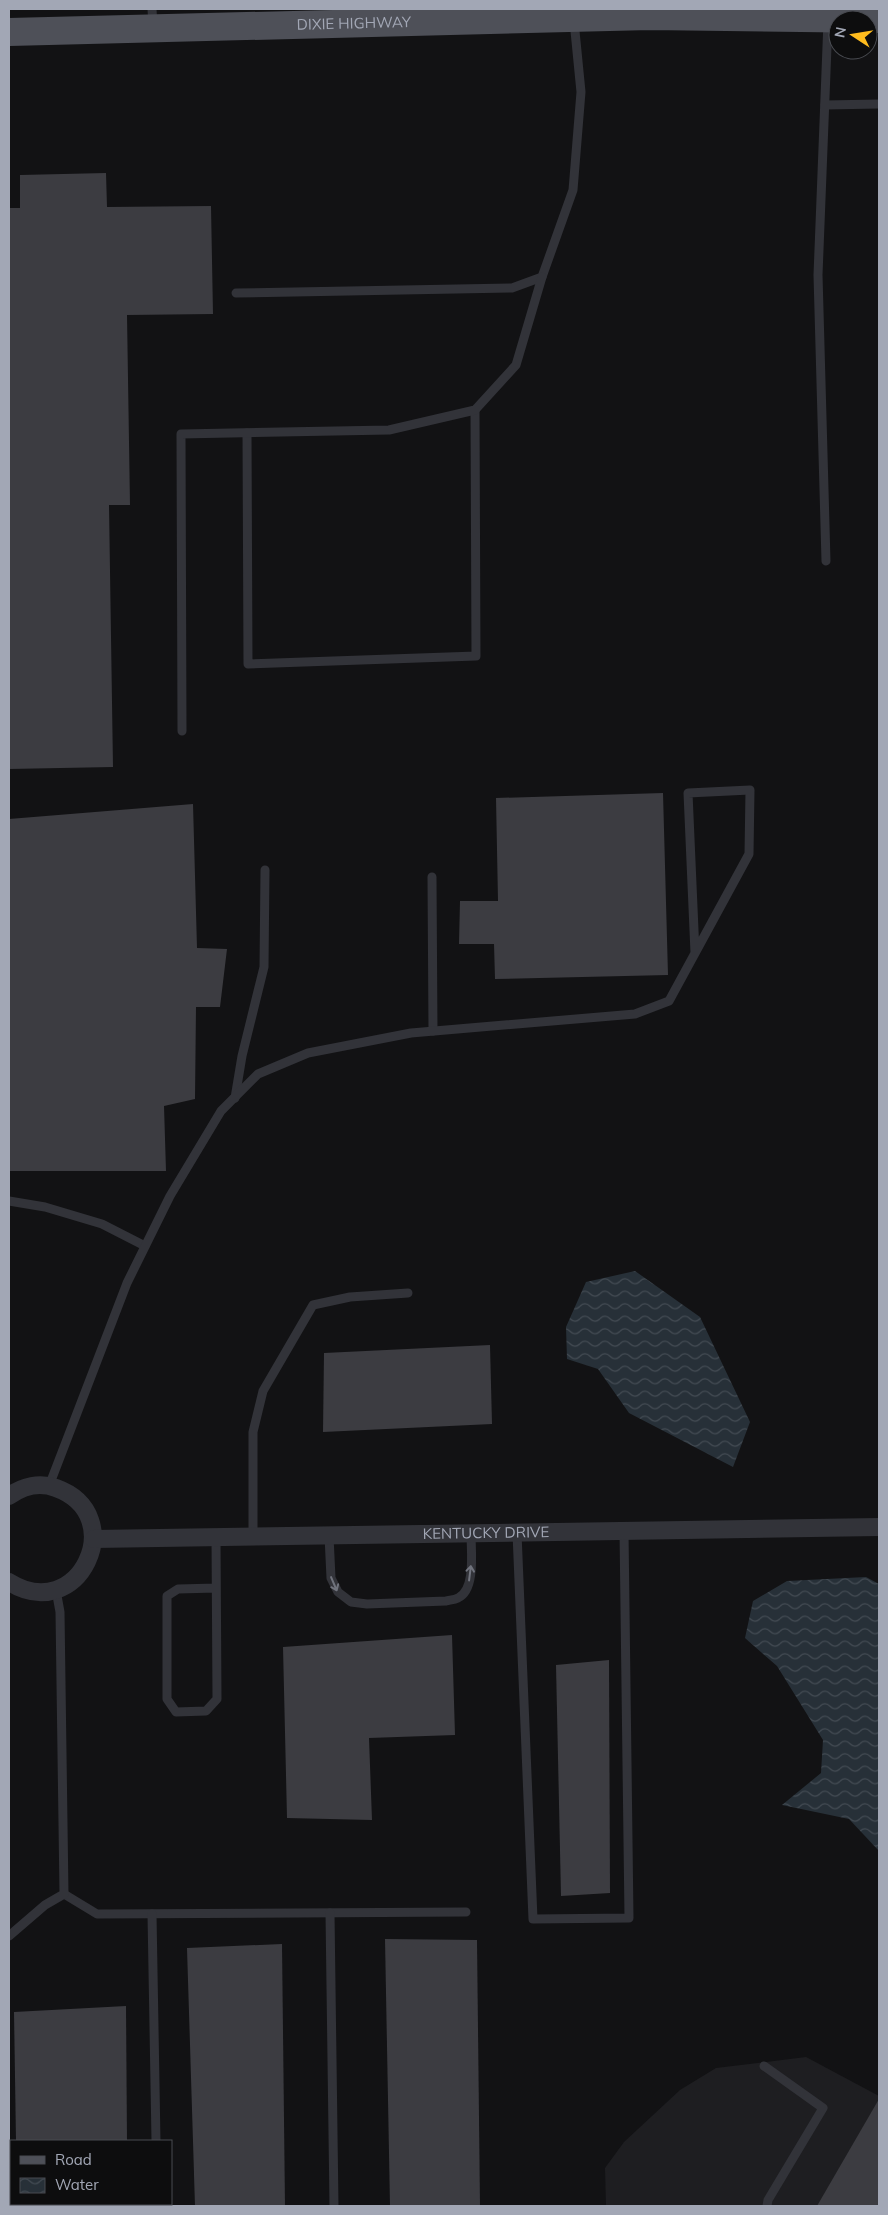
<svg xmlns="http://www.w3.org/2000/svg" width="888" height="2215" font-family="Mulish,sans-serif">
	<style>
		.built { fill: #1e1e21 }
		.water { fill: url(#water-waves) }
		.building { fill: #3c3c41 }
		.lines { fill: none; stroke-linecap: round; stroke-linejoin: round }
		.lane { stroke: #323339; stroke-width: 9 }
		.street { stroke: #323339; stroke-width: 18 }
		.primary { stroke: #4e5058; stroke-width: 28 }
		.oneway { stroke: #70737d }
		.labels { text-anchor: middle; stroke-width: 4.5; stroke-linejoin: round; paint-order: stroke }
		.street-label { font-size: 15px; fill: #a2a7b5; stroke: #0d0d0e }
	</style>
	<defs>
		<pattern id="water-waves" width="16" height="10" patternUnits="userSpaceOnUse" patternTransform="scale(1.25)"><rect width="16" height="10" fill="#273038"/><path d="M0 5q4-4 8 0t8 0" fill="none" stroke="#434b53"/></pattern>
	</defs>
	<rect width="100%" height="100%" fill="#121214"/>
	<path class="built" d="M806,2057L879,2096V2206H606L605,2168L624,2142L680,2090L716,2068Z"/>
	<g class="water">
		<path d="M635,1271L700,1317L750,1422L733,1467L629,1413L598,1369L567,1359L566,1327L586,1282Z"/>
		<path d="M866,1577L879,1584V1851L849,1819L782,1805L821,1773L823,1740L777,1666L745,1638L753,1601L787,1581Z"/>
	</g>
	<g class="building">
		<path d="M106,173L107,207L211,206L213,314L127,315L130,505H109L113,767L9,769V208H20V175Z"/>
		<path d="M663,793L668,975L495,979L494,944H459L460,901H498L496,798Z"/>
		<path d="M193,804L197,948L227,949L220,1007H196L195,1099L164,1106L166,1171H9V819Z"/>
		<path d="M490,1345L492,1424L323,1432L324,1353Z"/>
		<path d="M452,1635L455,1735L369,1738L372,1820L287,1818L283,1647Z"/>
		<path d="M609,1660L610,1893L561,1896L556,1665Z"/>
		<path d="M385,1939L477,1940L480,2206H390Z"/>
		<path d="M282,1944L285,2206H195L187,1948Z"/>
		<path d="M126,2006L127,2141H16L14,2012Z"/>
		<path d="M879,2099V2206H817Z"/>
	</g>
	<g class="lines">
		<g class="lane">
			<path d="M152,9L153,26"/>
			<path d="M825,105L879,104"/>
			<path d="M236,293L512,288L542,277L573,190L581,92L574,21"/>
			<path d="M247,433L248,664L476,656L475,410"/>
			<path d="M826,561L818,275L828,21"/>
			<path d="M182,731L181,434L389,430L475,410L516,365L542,277"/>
			<path d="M432,877L433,1031"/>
			<path d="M235,1098L242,1056L264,967L265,870"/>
			<path d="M9,1201L45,1207L102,1224L145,1246"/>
			<path d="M49,1486L127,1283L170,1196L221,1111L258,1074L308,1053L411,1033L635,1014L669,1001L749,854L750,790L688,793L695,953"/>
			<path d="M517,1533L533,1919L629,1918L624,1531"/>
			<path d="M329,1536L331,1578L338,1592L351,1602L367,1604L446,1601C449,1600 454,1600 458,1598C476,1590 471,1551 471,1534"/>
			<path d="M253,1537V1432L263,1391L313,1305L350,1297L408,1293"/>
			<path d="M216,1538L217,1699L206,1711L176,1712L167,1699V1596L178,1589L216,1588"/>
			<path d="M64,1894L97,1914L466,1912"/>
			<path d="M330,1913L334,2206"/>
			<path d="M152,1914L156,2141"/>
			<path d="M9,1936L45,1905L64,1894L60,1612L56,1590"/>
			<path d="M764,2066L823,2108L768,2200L767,2206"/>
			<path d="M157,2204V2206"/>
		</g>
		<g class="street">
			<path d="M9,1496C23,1486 40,1482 56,1488C131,1515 79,1626 9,1582"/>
			<path id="s1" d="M94,1539L879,1527"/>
		</g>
		<path class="primary" id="s2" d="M9,32L650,16L879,19"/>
	</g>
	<defs><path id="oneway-shaft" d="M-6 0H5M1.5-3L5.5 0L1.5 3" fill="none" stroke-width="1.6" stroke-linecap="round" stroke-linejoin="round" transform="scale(1.25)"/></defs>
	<g class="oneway">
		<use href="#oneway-shaft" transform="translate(470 1573) rotate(-83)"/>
		<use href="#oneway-shaft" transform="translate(334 1584) rotate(67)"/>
	</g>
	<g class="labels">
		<g class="street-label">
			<text dy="5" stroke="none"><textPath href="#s2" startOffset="345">DIXIE HIGHWAY</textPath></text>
			<text dy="5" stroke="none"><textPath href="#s1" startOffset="392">KENTUCKY DRIVE</textPath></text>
		</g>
	</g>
	<rect width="888" height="2215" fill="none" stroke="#a2a7b5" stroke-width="20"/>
	<rect x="10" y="2140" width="162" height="65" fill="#0d0d0e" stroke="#494b51"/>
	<rect x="20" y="2156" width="25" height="8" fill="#4e5058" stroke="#494b51"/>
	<text x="55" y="2165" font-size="15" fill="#a2a7b5">Road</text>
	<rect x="20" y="2178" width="25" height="15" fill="url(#water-waves)" stroke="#494b51"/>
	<text x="55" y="2190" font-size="15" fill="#a2a7b5">Water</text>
	<g transform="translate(853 35) rotate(282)"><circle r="24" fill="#0d0d0e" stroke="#494b51"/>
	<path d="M0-4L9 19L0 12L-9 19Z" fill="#ffbc1e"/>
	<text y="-8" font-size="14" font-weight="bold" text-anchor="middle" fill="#a2a7b5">N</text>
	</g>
</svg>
